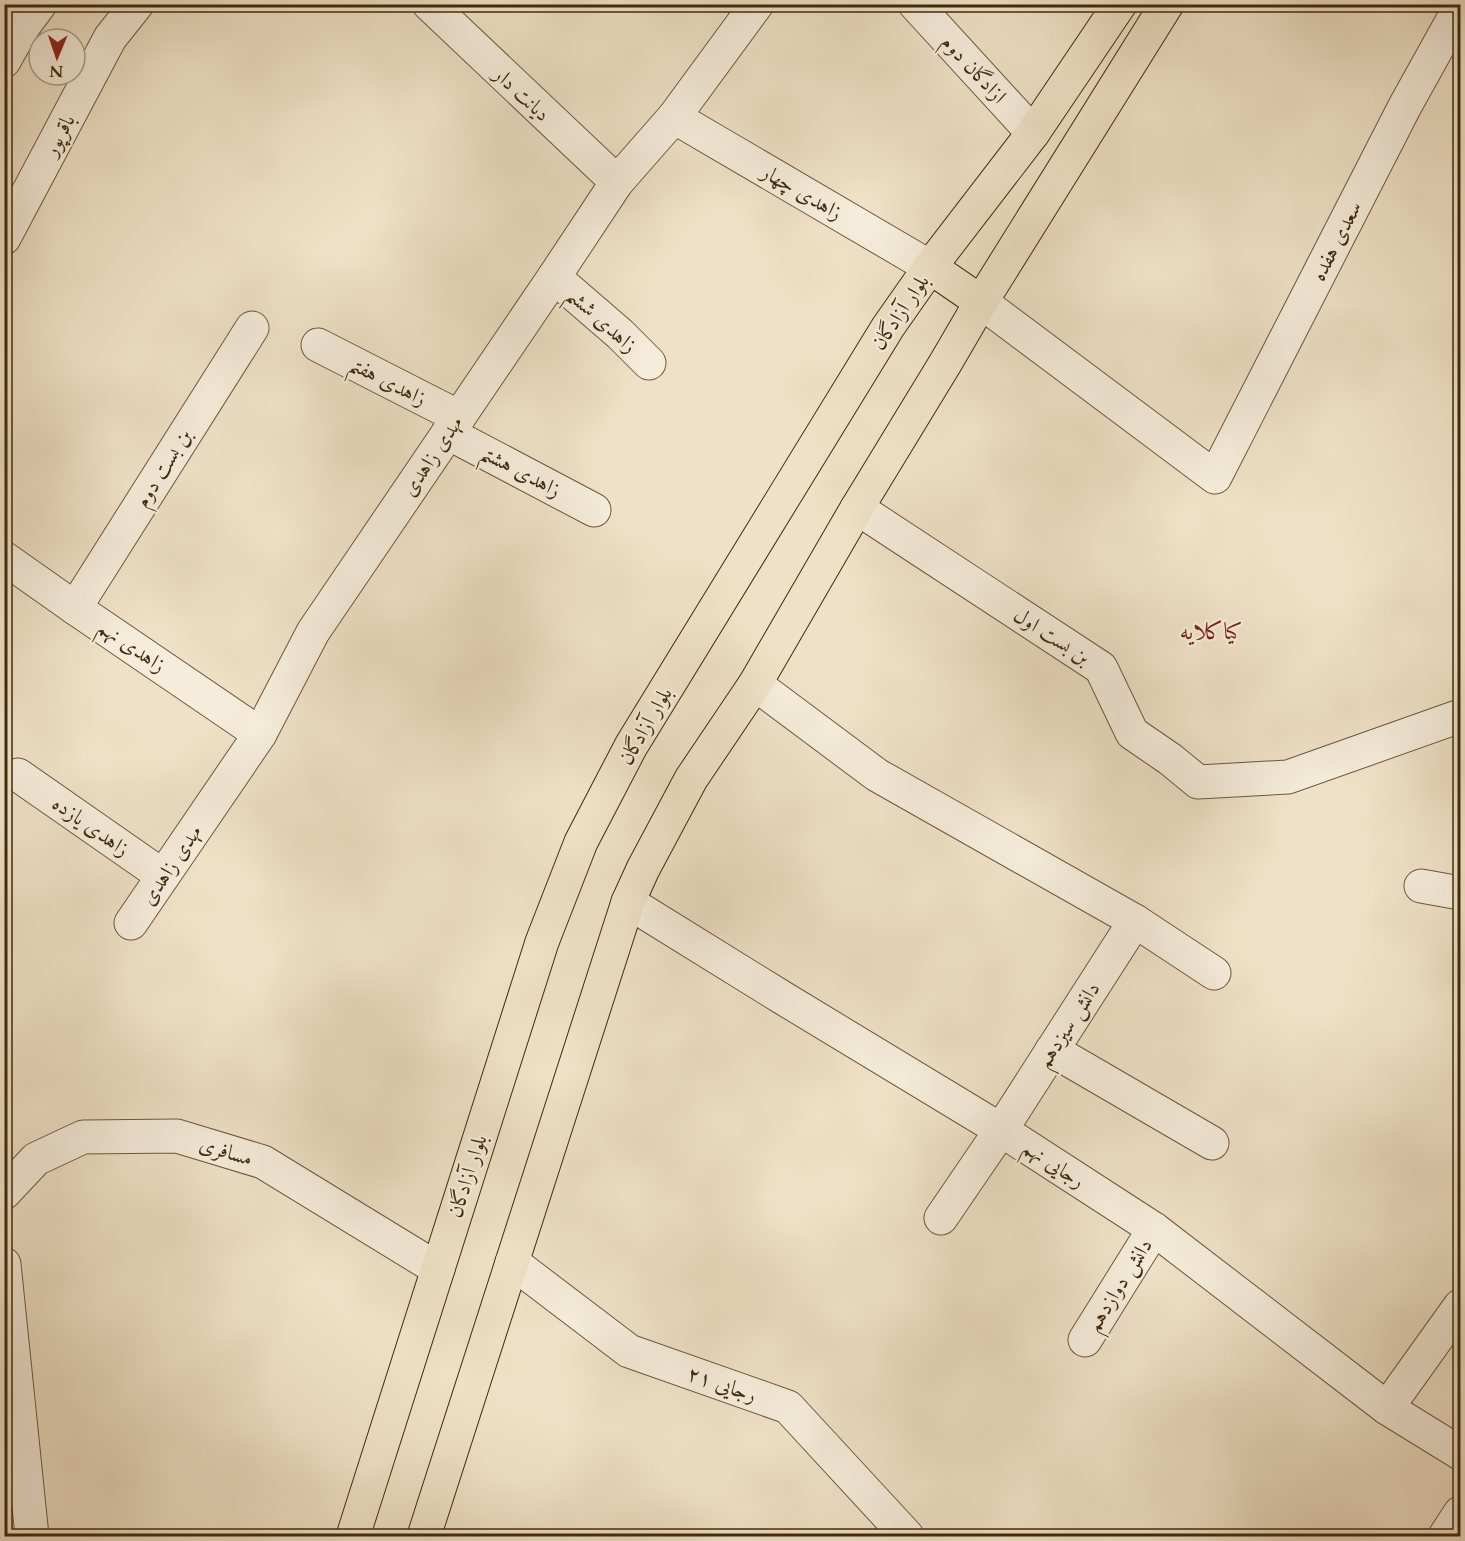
<svg xmlns="http://www.w3.org/2000/svg" width="1465" height="1541" font-family="Cardo,Amiri,serif">
	<style>
		.lines { fill: none; stroke-linecap: round; stroke-linejoin: round }
		.minor-casing { stroke: #6c583c; stroke-width: 35 }
		.highway-casing { stroke: #412a0d; stroke-width: 35 }
		.minor { stroke: #f5ecdb; stroke-width: 33 }
		.highway { stroke: #efe1c7; stroke-width: 33 }
		.labels { text-anchor: middle; stroke-width: 4.5; stroke-linejoin: round; paint-order: stroke }
		.street-label { font-size: 21px; fill: #412a0d; stroke: #f5ecdb }
		.quarter-label { font-size: 24px; fill: #7a1f14; stroke: #f5ecdb }
	</style>
	<rect width="100%" height="100%" fill="#efe1c7"/>
	<filter id="stains"><feTurbulence type="fractalNoise" baseFrequency=".00333" numOctaves="4"/><feColorMatrix values="0 0 0 0 .2 0 0 0 0 .09 0 0 0 0 .02 0 0 0 .5 -.17"/></filter>
	<radialGradient id="worn" r=".72"><stop offset=".6" stop-color="#630" stop-opacity="0"/><stop offset="1" stop-color="#630" stop-opacity=".3"/></radialGradient>
	<g class="lines">
		<defs>
			<g id="minor">
				<path d="M429,4L617,182"/>
				<path d="M915,4L1033,133"/>
				<path d="M4,61L23,27L40,4"/>
				<path d="M674,117L930,267"/>
				<path d="M4,238L110,38L137,4"/>
				<path d="M554,277L620,334L649,363"/>
				<path d="M981,302L1215,477L1405,106L1460,7"/>
				<path d="M318,345L459,417"/>
				<path d="M448,433L594,510"/>
				<path d="M857,508L1101,668L1132,733L1170,759L1198,782L1288,777L1460,716"/>
				<path d="M4,558L75,608L260,734"/>
				<path d="M75,608L252,328"/>
				<path d="M755,684L877,775L1135,921L1214,973"/>
				<path d="M18,775L163,876"/>
				<path d="M1421,886L1460,893"/>
				<path d="M628,902L783,998L1001,1130L1154,1229L1387,1408L1460,1453"/>
				<path d="M131,923L260,734L313,632L554,277L617,182L674,117L757,4"/>
				<path d="M1052,1050L1212,1143"/>
				<path d="M4,1193L36,1159L83,1137L177,1136L263,1162L438,1269"/>
				<path d="M941,1218L1001,1130L1135,921"/>
				<path d="M512,1262L629,1351L788,1407L907,1536"/>
				<path d="M4,1264L32,1536"/>
				<path d="M1085,1340L1154,1229"/>
				<path d="M1387,1408L1460,1306"/>
				<path d="M1445,1536L1460,1513"/>
			</g>
			<g id="highway">
				<path d="M930,267L981,302"/>
				<path d="M353,1536L542,942L581,842L631,746L888,327L930,267L1033,133L1120,4"/>
				<path d="M424,1536L628,902L643,869L691,779L755,684L857,508L946,362L981,302L1167,4"/>
			</g>
		</defs>
		<use href="#minor" class="minor-casing"/>
		<use href="#highway" class="highway-casing"/>
		<use href="#minor" class="minor"/>
		<use href="#highway" class="highway"/>
	</g>
	<g class="labels">
		<g class="street-label">
			<text transform="translate(974 69) rotate(47)" y="7">ازادگان دوم</text>
			<text transform="translate(522 94) rotate(43)" y="7">دیانت دار</text>
			<text transform="translate(59 135) rotate(-62)" y="7">باقرپور</text>
			<text transform="translate(802 192) rotate(30)" y="7">زاهدی چهار</text>
			<text transform="translate(1336 241) rotate(-63)" y="7">سعدی هفده</text>
			<text transform="translate(900 312) rotate(-56)" y="7">بلوار آزادگان</text>
			<text transform="translate(602 320) rotate(42)" y="7">زاهدی ششم</text>
			<text transform="translate(388 381) rotate(27)" y="7">زاهدی هفتم</text>
			<text transform="translate(432 456) rotate(-56)" y="7">مهدی زاهدی</text>
			<text transform="translate(163 468) rotate(-58)" y="7">بن بست دوم</text>
			<text transform="translate(521 471) rotate(28)" y="7">زاهدی هشتم</text>
			<text transform="translate(1052 636) rotate(33)" y="7">بن بست اول</text>
			<text transform="translate(132 646) rotate(34)" y="7">زاهدی نهم</text>
			<text transform="translate(645 726) rotate(-60)" y="7">بلوار آزادگان</text>
			<text transform="translate(91 826) rotate(35)" y="7">زاهدی یازده</text>
			<text transform="translate(171 865) rotate(-56)" y="7">مهدی زاهدی</text>
			<text transform="translate(1068 1025) rotate(-57)" y="7">دانش سیزدهم</text>
			<text transform="translate(226 1151) rotate(17)" y="7">مسافری</text>
			<text transform="translate(1054 1164) rotate(33)" y="7">رجایی نهم</text>
			<text transform="translate(467 1176) rotate(-72)" y="7">بلوار آزادگان</text>
			<text transform="translate(1119 1285) rotate(-58)" y="7">دانش دوازدهم</text>
			<text transform="translate(722 1384) rotate(19)" y="7">رجایی ۲۱</text>
		</g>
		<g class="quarter-label">
			<text x="1211" y="639">کیاکلایه</text>
		</g>
	</g>
	<rect width="1465" height="1541" fill="none" stroke="#efe1c7" stroke-width="24"/>
	<rect x="6" y="6" width="1453" height="1529" fill="none" stroke="#412a0d" stroke-width="3"/>
	<rect x="12" y="12" width="1441" height="1517" fill="none" stroke="#412a0d" stroke-width="1.5"/>
	<g transform="translate(57 57) rotate(182)"><circle r="28" fill="#f5ecdb" stroke="#ad9e89" stroke-width="1.5"/>
	<path d="M0-4.5L10 22L0 15L-10 22Z" fill="#8f2418"/>
	<text y="-9" font-size="16" font-weight="bold" text-anchor="middle" fill="#412a0d">N</text>
	</g>
	<rect width="100%" height="100%" filter="url(#stains)"/>
	<rect width="100%" height="100%" fill="url(#worn)"/>
</svg>
